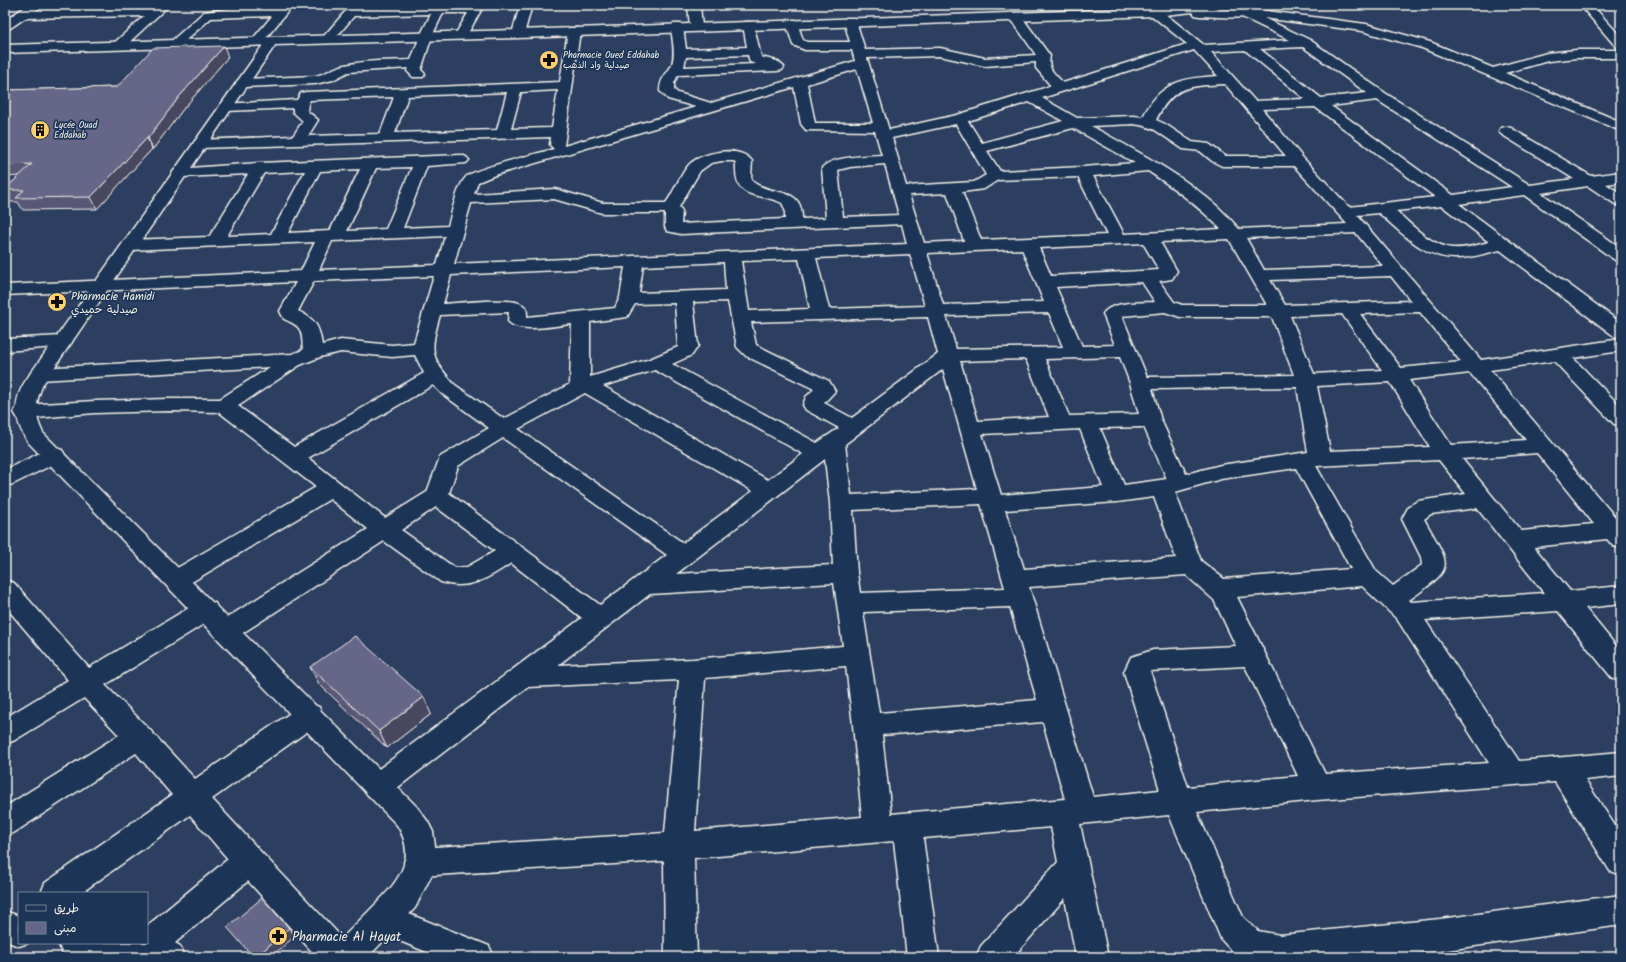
<svg xmlns="http://www.w3.org/2000/svg" width="1626" height="962" font-family="Kalam,'Playpen Sans Arabic',sans-serif">
	<style>
		.lines { fill: none; stroke-linecap: round; stroke-linejoin: round }
		.minor-casing { stroke: #f4f1e8; stroke-width: 3 }
		.tertiary-casing { stroke: #f4f1e8; stroke-width: 3 }
		.secondary-casing { stroke: #f4f1e8; stroke-width: 3 }
		.minor { fill: #1d3557; fill-rule: evenodd }
		.tertiary { fill: #1d3557; fill-rule: evenodd }
		.secondary { fill: #1d3557; fill-rule: evenodd }
		.wall { fill: #585876; stroke: #f4f1e8 }
		.shaded-wall { fill: #474760; stroke: #f4f1e8 }
		.building { fill: #666689; stroke: #f4f1e8 }
		.labels { text-anchor: middle; stroke-width: 3.5; stroke-linejoin: round; paint-order: stroke }
		.far-poi-label { font-size: 9px; fill: #f4f1e8; stroke: #1d3557; text-anchor: start }
		.poi-label { font-size: 11px; fill: #f4f1e8; stroke: #1d3557; text-anchor: start }
		.near-poi-label { font-size: 13px; fill: #f4f1e8; stroke: #1d3557; text-anchor: start }
	</style>
	<rect width="100%" height="100%" fill="#2c3f61"/>
	<filter id="ink" filterUnits="userSpaceOnUse"><feTurbulence type="fractalNoise" baseFrequency=".025" numOctaves="2"/><feDisplacementMap in="SourceGraphic" scale="8" xChannelSelector="R" yChannelSelector="G"/><feConvolveMatrix kernelMatrix="1 2 1 2 8 2 1 2 1" color-interpolation-filters="sRGB"/></filter>
	<g filter="url(#ink)">
		<g class="lines">
			<defs>
				<g id="minor">
					<path d="M28,5H39L36,10L152,8L156,5H164L166,8L122,49H114L112,46L114,43L144,16L25,18L9,29L5,30V20Z"/>
					<path d="M281,5H293L261,44H253L251,41L272,16L211,18L178,47H170L168,44L204,12L228,9L278,8Z"/>
					<path d="M351,5H363L361,8L484,5L467,35L465,38H457L455,35L468,13H443L432,36L421,70L425,74L423,77H413L407,71L409,68L348,72L333,80L315,84L243,87L238,86L236,83L238,80L243,79L315,76C326,74 334,67 345,65C366,60 390,61 411,60L420,36L431,14L354,16L332,42H324L322,39L324,36Z"/>
					<path d="M520,5H532L524,34L522,37H514L512,34Z"/>
					<path d="M688,5H700L702,27L700,30H692L690,27Z"/>
					<path d="M1580,5H1592L1621,37V49L1617,48Z"/>
					<path d="M1155,8L1159,9L1204,45L1290,40L1242,17L1240,14L1242,11L1246,10L1254,13L1260,10L1366,24L1430,42L1493,68L1547,53L1577,50H1621V58H1577L1548,61L1505,73L1621,122V131L1422,48L1362,31L1264,18L1310,40L1385,93L1530,185L1574,179L1501,134L1499,131L1501,128L1506,127L1511,128L1591,176L1621,172V182L1606,184L1621,194V206L1615,204L1588,186L1541,193L1621,248V261L1615,260L1524,195L1459,204L1621,323V338L1614,336L1500,250C1486,253 1472,258 1457,258C1425,259 1402,233 1379,213L1357,215L1481,360L1621,339V351L1573,358L1621,407V426L1614,424L1554,361L1490,370L1621,524V548L1613,546L1607,539L1534,547L1570,591L1621,586V604L1585,608L1621,652V682L1612,678L1558,611L1425,620L1519,761L1621,752V776L1585,780L1621,835V875L1610,871L1555,782L1317,800L1197,812L1243,917L1258,931L1280,935L1440,919L1621,895V925L1440,951L1377,957H1243L1231,950L1221,939L1169,815L1080,824L1108,957H1076L1065,898L1013,957H976L981,946L1058,862L1051,827L923,838L939,957H907L894,841L694,858L697,957H665L664,861L419,876L408,872L404,862L408,852L419,848L665,833L679,680L528,687L388,795L378,799L368,795L364,786L368,777L582,618L511,563C489,578 468,591 441,582L384,541L235,638L226,641L217,638L213,631L217,624L368,529L330,499L185,586L176,589L167,586L164,580L167,574L316,487L219,412L169,411L95,413L24,419L17,417L14,412L17,407L24,405L95,401L169,399H220L270,367L40,380L33,378L30,374L33,370L40,368L292,354L303,350C302,329 302,327 284,319L280,311L296,282L5,295V285L301,271L315,242L130,250L124,249L122,245L124,241L130,240L209,237L248,174L181,177L176,175L173,172L176,169L259,163L461,155L466,157L469,160L466,163L427,166L403,228L448,226C452,213 457,186 466,177C473,169 539,153 554,149L550,145L551,137L200,148L195,147L193,144L195,141L200,140L293,136L303,121L293,112V108L226,111L221,110L219,107L221,104L297,100L301,93L306,92L560,82L568,31L570,28H578L580,31L564,146L696,107L668,99L660,91C660,77 668,74 672,64C676,52 672,39 671,27L673,24H681L683,27L686,49L747,47L743,25L745,22H753L761,57L777,61L784,67L782,70L777,71L678,75L674,83V90L678,93L711,103L855,61L852,50H805L793,45L786,23L788,20H796L803,40L807,42H850L844,21L846,18H854L856,21L865,50L940,48L985,58L1036,55L1009,16L1011,13H1019L1050,56C1047,69 1054,73 1063,83L1187,44L1151,15L1149,12L1151,9ZM1303,47L1367,93L1321,98L1260,49ZM1194,50L1218,76C1182,78 1160,82 1143,117L1134,116L1077,118L1042,98ZM1245,50L1305,99L1255,101L1211,52ZM748,55L750,62L756,64L684,67L686,57ZM940,56L985,66L1036,62V68L1051,86L957,115L889,130L867,58ZM857,69L873,123H815L807,84ZM1225,84L1286,156H1225L1209,144L1192,142L1165,124L1156,120C1173,85 1189,86 1225,84ZM794,87L801,124L806,130L875,131L882,155C868,156 831,156 822,168L826,218L802,219C803,185 772,197 753,182L751,177L752,161C740,144 699,152 688,166C679,177 674,192 666,203H603L555,189L474,194L478,182L495,175ZM558,90L552,128L511,129L521,92ZM507,92L497,130L395,133L408,96ZM394,97L380,134L308,136L318,120L307,111L308,104L310,100ZM1377,100L1512,187L1453,195L1331,106ZM1029,102L1063,121L982,143L968,121ZM1315,107L1435,197L1349,207L1303,158L1262,109ZM956,124L986,175L974,182L906,186L892,138ZM1134,124L1145,126L1155,130L1183,149L1200,151L1212,161L1222,166H1294L1347,224L1239,229C1230,219 1221,209 1211,201C1175,170 1132,149 1091,126ZM1073,128L1135,163L1083,167L1000,171L987,151ZM722,161H734L736,163C734,202 756,191 782,203L785,209V219L681,224L682,211L679,207L700,171L711,163ZM885,164L899,215L843,217L838,170L850,167ZM412,167L386,229L347,231L376,168ZM360,169L330,231L288,233L320,171ZM305,171L271,234L227,236L264,173ZM1148,171C1176,189 1198,206 1221,229L1124,234L1093,176ZM1078,177L1107,235L981,240L962,192L984,189L998,180ZM947,193L964,241L924,243L909,195ZM554,199L602,213H665V227L667,231L681,234L902,224L907,244L454,264L471,203ZM1442,206L1489,242C1478,245 1465,249 1453,248C1431,246 1412,225 1396,211ZM1356,233L1383,266L1264,270L1246,238ZM445,236L437,265L319,270L332,241ZM1229,239L1267,305H1182L1174,302L1159,281L1172,279L1177,271L1160,242ZM1143,243L1159,270L1051,276L1039,248ZM1022,249L1044,302L943,305L927,253ZM910,254L925,306L829,309L816,258ZM799,259L810,309L749,311L741,261ZM724,262L726,290L639,293L643,266ZM625,267L620,297L615,308L527,317C527,311 527,307 521,304C511,297 458,303 443,304L451,275ZM434,276L414,343L392,345L341,340L322,345C319,325 315,319 298,311L314,281ZM1391,276L1411,301L1285,305L1270,280ZM1142,282L1155,302C1140,303 1111,301 1103,314L1115,345L1082,346L1056,287ZM728,301L737,347L746,356L814,389L806,397L803,405L806,410L839,428L817,443L672,364L692,355L698,346L693,302ZM675,303L678,347L650,359L590,377V322L627,317L635,304ZM509,312L508,321C517,334 557,325 572,324L570,384L504,419L455,385C429,357 430,350 440,315ZM1165,312L1180,317H1272L1294,375L1147,377L1122,316ZM1420,312L1461,362L1401,368L1360,314ZM1049,313L1063,347L956,349L946,316ZM1342,314L1382,370L1314,374L1290,316ZM928,317L938,354L852,418L824,403L835,391L829,381L756,345L751,322ZM341,352L392,357L415,355L424,373L294,447L238,406L300,365L320,357ZM1120,357L1130,383L1139,414L1069,416L1045,359ZM1026,359L1049,417L978,421L960,361ZM943,369L977,489L851,495L845,444ZM655,370L803,454L768,480L603,386ZM1470,373L1526,440L1451,445L1409,380ZM1390,382L1430,447L1330,451L1317,386ZM433,385L441,393L489,428L440,457L427,492L385,518L308,458ZM1297,387L1308,452L1221,465L1186,474L1161,420L1152,389ZM585,393L753,491L683,543L518,429ZM1144,427L1167,479L1124,485L1100,428ZM1080,429L1103,487L1001,495L982,434ZM503,438L667,555L600,605L449,493L458,466ZM1537,453L1594,524L1521,531L1462,459ZM825,459L830,503L833,565L676,574ZM1439,460L1466,494L1418,501L1409,506L1402,519L1421,557L1422,565L1393,586L1376,571L1316,466ZM1296,468L1351,569L1224,579L1201,561L1175,492L1221,479ZM1154,497L1176,558L1024,569L1005,510L1117,502ZM981,504L1005,588L860,593L857,573L853,510ZM436,507L495,551L467,567L455,568L401,530ZM1477,508L1544,593L1411,602L1409,600C1457,566 1451,568 1424,519L1431,514ZM1186,575L1214,600L1236,646L1153,650L1131,657L1124,672L1160,790L1093,797L1029,587ZM834,583L843,646L693,659L558,665L650,594ZM1362,586L1397,619L1489,763L1325,774L1237,597ZM1010,607L1037,700L879,713L863,612ZM846,666L853,725L862,817L695,831L705,678ZM1245,666L1298,776L1188,787L1150,671ZM1043,722L1065,799L891,814L882,735Z"/>
					<path d="M62,336L69,338L72,342L69,346L5,351V339Z"/>
					<path d="M54,448L62,450L65,455L62,460L13,484L5,486V470L46,450Z"/>
					<path d="M5,580L14,583L89,668L197,603L206,601L215,603L218,610L215,617L105,685L149,729L195,779L299,707L309,704L319,707L322,715L319,723L212,799L260,851L350,946L355,957H317L248,881L175,943L180,946L185,957H70L63,954L58,943H147V926L228,859L190,815L81,893H41L45,883L172,795L136,753L15,832L5,836V807L119,735L84,698L15,740L5,744V718L68,680L5,606Z"/>
					<path d="M384,904L489,946L494,957H439L373,930L368,919L373,908Z"/>
					<path d="M5,911L19,916V943H28L19,946L5,941Z"/>
				</g>
				<path id="tertiary" d="M272,37L276,38L278,41L43,384C35,402 34,416 43,433L417,807L428,822L433,832L436,853L431,876L415,908L368,957H330L335,946C346,934 358,922 370,910C394,886 420,861 397,825L28,442C14,421 12,401 26,380L268,38Z"/>
				<path id="secondary" d="M1193,5H1222L1220,8L1213,9L1245,10L1252,8L1251,5H1263L1264,10C1255,22 1213,16 1199,16L1195,15L1193,12L1155,16L518,38L5,53V45L518,30L1155,8Z"/>
			</defs>
			<use href="#minor" class="minor-casing"/>
			<use href="#tertiary" class="tertiary-casing"/>
			<use href="#secondary" class="secondary-casing"/>
			<use href="#minor" class="minor"/>
			<use href="#tertiary" class="tertiary"/>
			<use href="#secondary" class="secondary"/>
		</g>
		<g class="wall">
			<path d="M228,57L184,108L153,149H152L97,209L23,210L18,202H10L5,192V189L19,176L5,177V90L117,87Z"/>
			<path d="M310,667L431,714L387,748L319,684Z"/>
		</g>
		<g class="shaded-wall">
			<path d="M224,46L228,57L184,108L153,149L148,138L179,97Z"/>
			<path d="M147,138L152,149L97,209L91,197Z"/>
			<path d="M424,697L431,714L387,748L379,731Z"/>
			<path d="M289,928L295,936L271,957H256Z"/>
		</g>
		<g class="building">
			<path d="M224,46L179,97L148,138H147L91,197L16,198L24,190H5V189L32,164L5,165V90L117,87L153,48Z"/>
			<path d="M355,636L424,697L379,731L310,667Z"/>
			<path d="M262,898L289,928L256,957H253L227,927Z"/>
		</g>
	</g>
	<defs>
		<symbol id="pharmacy-disc" viewBox="-11 -11 22 22"><circle r="9.5" fill="#ffd166" stroke="#1d3557"/><path d="M-2-6h4v4h4v4h-4v4h-4v-4h-4v-4h4Z" fill="#111"/></symbol>
		<symbol id="building-disc" viewBox="-11 -11 22 22"><circle r="9.5" fill="#ffd166" stroke="#1d3557"/><path d="M-4-6H4V6H1V3H-1V6H-4ZM-2.5-4.3h1.7v1.8h-1.7ZM.8-4.3h1.7v1.8H.8ZM-2.5-1h1.7V.8h-1.7ZM.8-1h1.7V.8H.8Z" fill="#111"/></symbol>
	</defs>
	<g fill-rule="evenodd">
		<use href="#pharmacy-disc" x="538" y="49" width="22" height="22"/>
		<use href="#building-disc" x="29" y="119" width="22" height="22"/>
		<use href="#pharmacy-disc" x="46" y="291" width="22" height="22"/>
		<use href="#pharmacy-disc" x="267" y="925" width="22" height="22"/>
	</g>
	<g class="labels">
		<g class="far-poi-label">
			<text x="563" y="58">Pharmacie Oued Eddahab<tspan x="563" dy="10">صيدلية واد الذهب</tspan></text>
			<text x="54" y="128">Lycée Ouad<tspan x="54" dy="10">Eddahab</tspan></text>
		</g>
		<g class="poi-label">
			<text x="71" y="300">Pharmacie Hamidi<tspan x="71" dy="13">صيدلية حميدي</tspan></text>
		</g>
		<g class="near-poi-label">
			<text x="292" y="941">Pharmacie Al Hayat</text>
		</g>
	</g>
	<rect width="1626" height="962" fill="none" stroke="#1d3557" stroke-width="20"/>
	<rect x="10" y="10" width="1606" height="942" fill="none" stroke="#f4f1e8" stroke-width="1.5" filter="url(#ink)"/>
	<rect x="18" y="892" width="130" height="52" fill="#1d3557" stroke="#738091"/>
	<rect x="26" y="905" width="20" height="6" fill="#1d3557" stroke="#738091"/>
	<text x="54" y="912" font-size="12" fill="#f4f1e8">طريق</text>
	<rect x="26" y="922" width="20" height="12" fill="#666689" stroke="#738091"/>
	<text x="54" y="932" font-size="12" fill="#f4f1e8">مبنى</text>
</svg>
